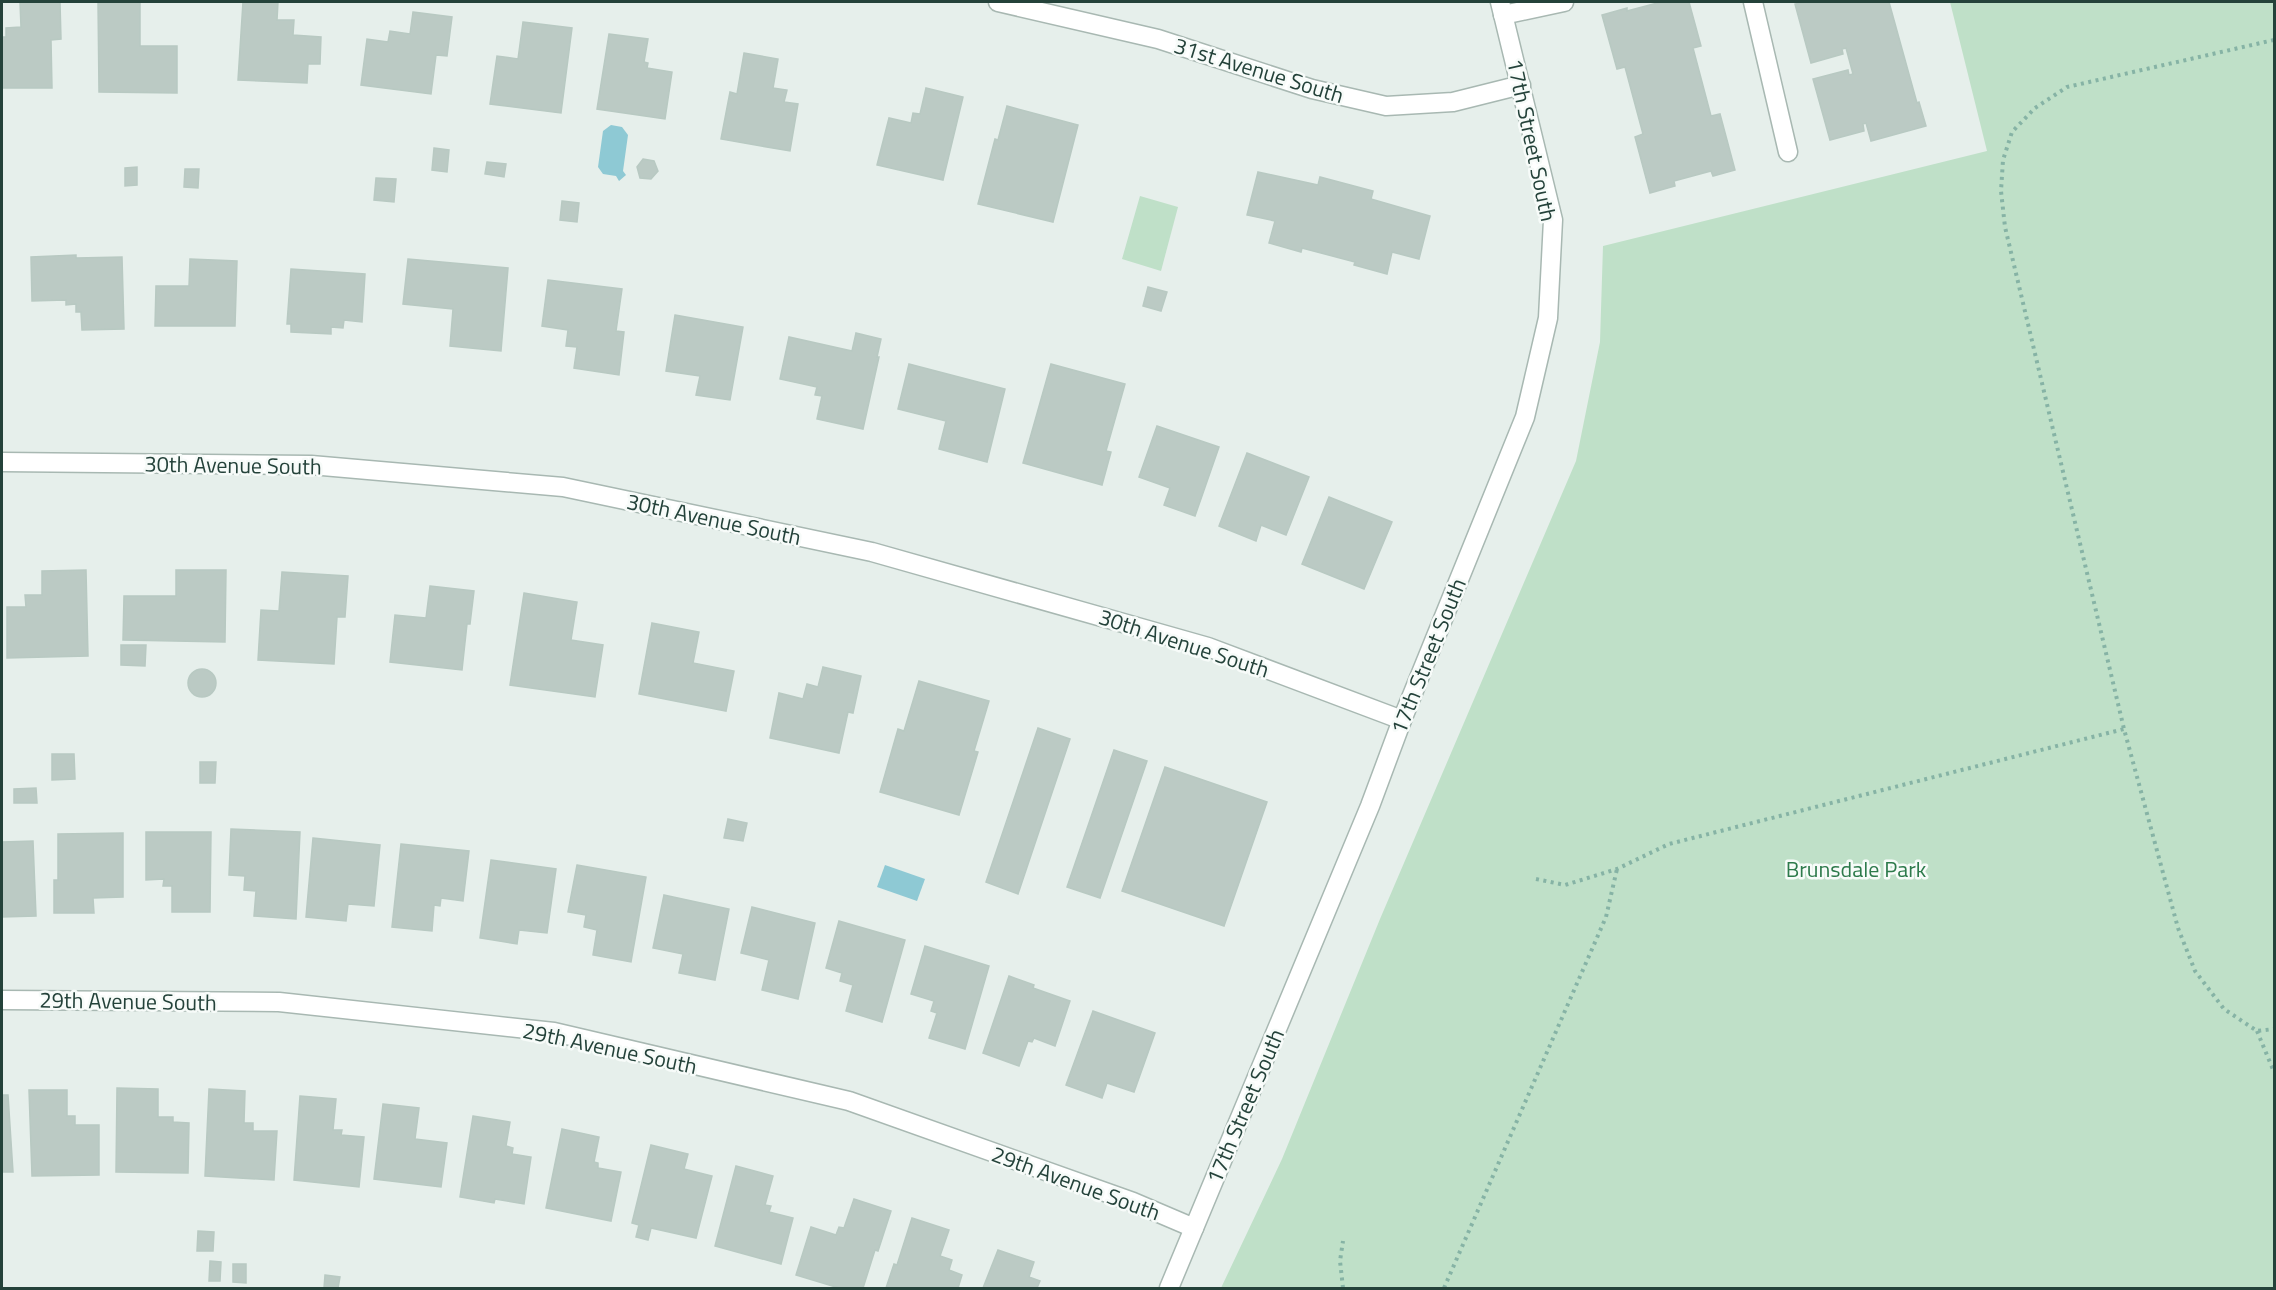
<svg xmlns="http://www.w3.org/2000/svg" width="2276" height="1290" font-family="'Titillium Web',sans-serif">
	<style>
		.green { fill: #bfe0c8 }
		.water { fill: #8ec9d4 }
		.building { fill: #bbcac4; stroke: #b8c9c2; stroke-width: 1.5 }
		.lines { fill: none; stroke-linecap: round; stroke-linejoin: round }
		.minor-casing { stroke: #a8b8b2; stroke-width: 21 }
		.path { stroke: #86b3a5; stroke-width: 4; stroke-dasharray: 3 4.5; stroke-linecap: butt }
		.minor { stroke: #fff; stroke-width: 18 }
		.labels { text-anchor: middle; stroke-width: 5; stroke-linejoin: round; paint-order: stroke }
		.street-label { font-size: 22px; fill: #24423a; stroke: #f7fbf9 }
		.park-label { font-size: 22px; fill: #2d7a4b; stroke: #f7fbf9 }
	</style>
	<rect width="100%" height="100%" fill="#e6efeb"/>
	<g class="green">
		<path d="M1950,2H2274V1288H1221L1282,1159L1380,919L1576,461L1600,342L1603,246L1987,151Z"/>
		<path d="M1140,196L1178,207L1161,271L1122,259Z"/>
	</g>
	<g class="water">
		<path d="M611,125L622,127L628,135L623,171L626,175L619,181L616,176L603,174L598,167L603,131Z"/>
		<path d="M885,865L925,879L917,901L877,887Z"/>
	</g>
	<g class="building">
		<path d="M20,2H60L61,39L51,40L52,88H2V37H6V28L21,27Z"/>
		<path d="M98,2H140V46H177V93L99,92Z"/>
		<path d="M243,2H278L277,20H294L293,35L321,37L320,64H308L307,83L238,80Z"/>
		<path d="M1661,2H1689L1701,46L1693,48L1711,116L1720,114L1735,170L1713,176L1711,171L1674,181L1675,186L1650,193L1635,137L1643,134L1625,67L1617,69L1602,15L1627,8V11Z"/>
		<path d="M1805,2H1889L1917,103L1919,102L1926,126L1871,141L1866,123L1863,124L1864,131L1830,140L1813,79L1848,70L1849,75L1853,74L1846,48L1842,49L1843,54L1811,63L1795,4Z"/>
		<path d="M413,12L452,17L447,56L436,55L431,94L361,85L367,39L388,42L390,31L410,34Z"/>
		<path d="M523,22L572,28L561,113L490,104L497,56L518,59Z"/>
		<path d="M609,34L648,39L644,62L648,63L647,68L672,72L665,119L597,109Z"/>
		<path d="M744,53L778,59L773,88L787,90L784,102L798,104L790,151L721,139L730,92L737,94Z"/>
		<path d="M926,88L963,97L943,180L877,165L889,118L911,123L913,113L920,114Z"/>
		<path d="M1007,106L1078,125L1053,222L978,204L995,139L998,140Z"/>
		<path d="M434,148L449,150L447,172L432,170Z"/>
		<path d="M643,159L654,161L658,171L651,179L640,178L637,167Z"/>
		<path d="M487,162L506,164L504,177L485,174Z"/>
		<path d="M137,167V185L125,186V168Z"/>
		<path d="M185,169H199L198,188L184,187Z"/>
		<path d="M1258,172L1318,185L1320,177L1373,191L1371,199L1430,216L1419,259L1392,252L1387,274L1354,265L1355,262L1302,248L1301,252L1269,243L1275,221L1247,215Z"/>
		<path d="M376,178L396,179L394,202L374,200Z"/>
		<path d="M562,201L579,203L577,222L560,220Z"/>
		<path d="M76,255V258L122,257L124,329L82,330L81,312H76V304L66,305V300L32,301L31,257Z"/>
		<path d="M190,259L237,261L235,326H155L156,286H189Z"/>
		<path d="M408,259L508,268L501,351L450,346L453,309L403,304Z"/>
		<path d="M291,269L365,274L362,322L344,320L343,328L331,327V334L291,332V324H287Z"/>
		<path d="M548,280L622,289L616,331L624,332L619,375L574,368L577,347L566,346L568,330L542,326Z"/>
		<path d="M1148,287L1167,292L1161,311L1143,306Z"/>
		<path d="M675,315L743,327L730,400L696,395L700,376L666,371Z"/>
		<path d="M856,333L881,339L877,357H879L863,429L817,419L822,396L815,395L817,387L780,379L789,337L852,351Z"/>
		<path d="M909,364L1005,389L987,462L939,449L946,421L898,409Z"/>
		<path d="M1051,364L1125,384L1106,451L1111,452L1102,485L1023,463Z"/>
		<path d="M1157,426L1219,447L1195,516L1164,505L1170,488L1139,477Z"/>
		<path d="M1247,453L1309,477L1286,535L1261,525L1256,541L1219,526Z"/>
		<path d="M1329,497L1392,522L1364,589L1302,564Z"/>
		<path d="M86,570L88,656L7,658V607H26L25,595H42V571Z"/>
		<path d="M176,570H226L225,642L123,640L124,596H176Z"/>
		<path d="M282,572L348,576L345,617H337L334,664L258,660L261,610L279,611Z"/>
		<path d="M430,586L474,591L470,624H467L462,670L390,662L395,615L426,618Z"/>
		<path d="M524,593L577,602L571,640L603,645L595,697L510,685Z"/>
		<path d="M652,623L699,632L693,663L734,671L726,711L639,694Z"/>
		<path d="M121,645H146L145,666L121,665Z"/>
		<path d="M823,667L861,676L853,713L848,712L839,753L770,738L779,693L803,699L807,684L818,687Z"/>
		<circle cx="202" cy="683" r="14"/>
		<path d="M919,681L989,701L974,751L978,752L959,815L880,792L898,729L904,731Z"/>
		<path d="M1038,728L1070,739L1018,894L986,882Z"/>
		<path d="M1114,750L1147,761L1100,898L1067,887Z"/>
		<path d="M52,754H74L75,779L52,780Z"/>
		<path d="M200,762H216L215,783H200Z"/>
		<path d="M1165,767L1267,802L1224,926L1122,891Z"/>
		<path d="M36,788L37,803H14V789Z"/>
		<path d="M728,819L747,823L743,841L724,838Z"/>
		<path d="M231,829L300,832L296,919L254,916L256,891L244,890L245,876L229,875Z"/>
		<path d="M146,832H211L210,912H172V886H163L164,879L146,880Z"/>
		<path d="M123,833V897L93,898L94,913H54V880H58V834Z"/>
		<path d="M313,838L380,845L374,906L348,904L346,921L306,917Z"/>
		<path d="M33,841L36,916L2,917V842Z"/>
		<path d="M401,844L469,851L463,901L441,898L440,906L434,905L432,931L392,927Z"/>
		<path d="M491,860L556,869L547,933L519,930L517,944L480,938Z"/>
		<path d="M577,865L646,877L631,962L593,955L597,930L584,927L586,915L568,912Z"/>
		<path d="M664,895L729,909L715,980L679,973L683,954L653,948Z"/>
		<path d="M752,907L815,923L798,999L762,990L769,960L741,953Z"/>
		<path d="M839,921L905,940L882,1022L846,1011L853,985L840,981L842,973L826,968Z"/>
		<path d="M925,946L989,966L965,1049L929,1038L937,1013L931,1011L934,1001L911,994Z"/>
		<path d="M1009,976L1034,985L1033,988L1070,1001L1055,1046L1034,1038L1032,1042L1028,1041L1019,1066L983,1053Z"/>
		<path d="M1093,1011L1155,1033L1134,1092L1107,1083L1102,1098L1066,1085Z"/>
		<path d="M117,1088L158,1089V1117H173V1122L189,1123L188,1173L116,1172Z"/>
		<path d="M209,1089L245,1091L244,1123H253V1131H277L274,1180L205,1176Z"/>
		<path d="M29,1090H67V1116H75V1125H99V1175L32,1176Z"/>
		<path d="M2,1095H8L13,1172H2Z"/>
		<path d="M300,1096L336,1099L333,1130H342L341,1135L364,1137L359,1187L294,1180Z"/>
		<path d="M383,1104L419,1108L415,1139L447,1143L441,1187L374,1179Z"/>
		<path d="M473,1116L510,1122L506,1146L513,1148L512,1154L531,1157L524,1204L495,1199L494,1203L460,1197Z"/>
		<path d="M562,1129L599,1137L594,1162L598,1163V1168L621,1172L611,1221L546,1208Z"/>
		<path d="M651,1145L688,1154L684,1169L712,1176L696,1238L651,1228L648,1240L636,1237L639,1225L632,1223Z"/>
		<path d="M736,1166L773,1176L765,1205L771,1206L769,1212L793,1218L781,1264L715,1246Z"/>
		<path d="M854,1199L891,1211L878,1251L875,1250L863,1288H839L796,1275L811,1227L836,1235L839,1227L844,1228Z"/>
		<path d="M912,1218L949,1230L940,1256L952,1260L949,1270L962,1275L958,1288H886L894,1264L897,1265Z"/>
		<path d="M198,1231L214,1232L213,1251H197Z"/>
		<path d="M998,1250L1034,1262L1029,1277L1040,1281L1037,1288H983Z"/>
		<path d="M210,1261L221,1262L220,1281H209Z"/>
		<path d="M233,1264H246V1283L233,1282Z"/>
		<path d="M325,1275L340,1277L338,1288H324Z"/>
	</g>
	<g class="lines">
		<defs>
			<g id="minor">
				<path d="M998,2L1158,39L1312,89L1386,106L1453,102L1521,85"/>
				<path d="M1753,2L1788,152"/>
				<path d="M1503,15L1564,2"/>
				<path d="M2,462L311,465L563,487L872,552L1208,647L1402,720"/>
				<path d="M2,1000L279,1002L554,1032L849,1101L1133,1202L1194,1228"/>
				<path d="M1169,1288L1370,806L1402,720L1525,417L1548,318L1553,220L1500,2"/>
			</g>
		</defs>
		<use href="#minor" class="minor-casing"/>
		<g class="path">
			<path d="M2274,40L2067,87L2035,108L2012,132L2003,160L2001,191L2005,227L2124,729L2178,928L2195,971L2224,1009L2257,1031L2274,1029"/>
			<path d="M1536,879L1565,885L1617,869L1669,844L2124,729"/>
			<path d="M2257,1031L2274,1072"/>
			<path d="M1343,1288L1340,1261L1343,1241"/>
			<path d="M1444,1288L1606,917L1617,869"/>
		</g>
		<use href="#minor" class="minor"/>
	</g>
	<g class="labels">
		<g class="street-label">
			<text transform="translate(1259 70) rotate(17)" y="8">31st Avenue South</text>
			<text transform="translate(1532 140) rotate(78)" y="8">17th Street South</text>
			<text transform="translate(233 465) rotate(1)" y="8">30th Avenue South</text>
			<text transform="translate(714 519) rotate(12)" y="8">30th Avenue South</text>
			<text transform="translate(1184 643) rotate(18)" y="8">30th Avenue South</text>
			<text transform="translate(1428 656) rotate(-68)" y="8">17th Street South</text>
			<text transform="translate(128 1001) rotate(1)" y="8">29th Avenue South</text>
			<text transform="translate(610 1048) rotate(12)" y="8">29th Avenue South</text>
			<text transform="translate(1245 1106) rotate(-67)" y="8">17th Street South</text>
			<text transform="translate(1076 1183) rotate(20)" y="8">29th Avenue South</text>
		</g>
		<g class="park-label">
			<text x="1856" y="877">Brunsdale Park</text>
		</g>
	</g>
	<rect width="2276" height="1290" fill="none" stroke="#24423a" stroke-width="6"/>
</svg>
